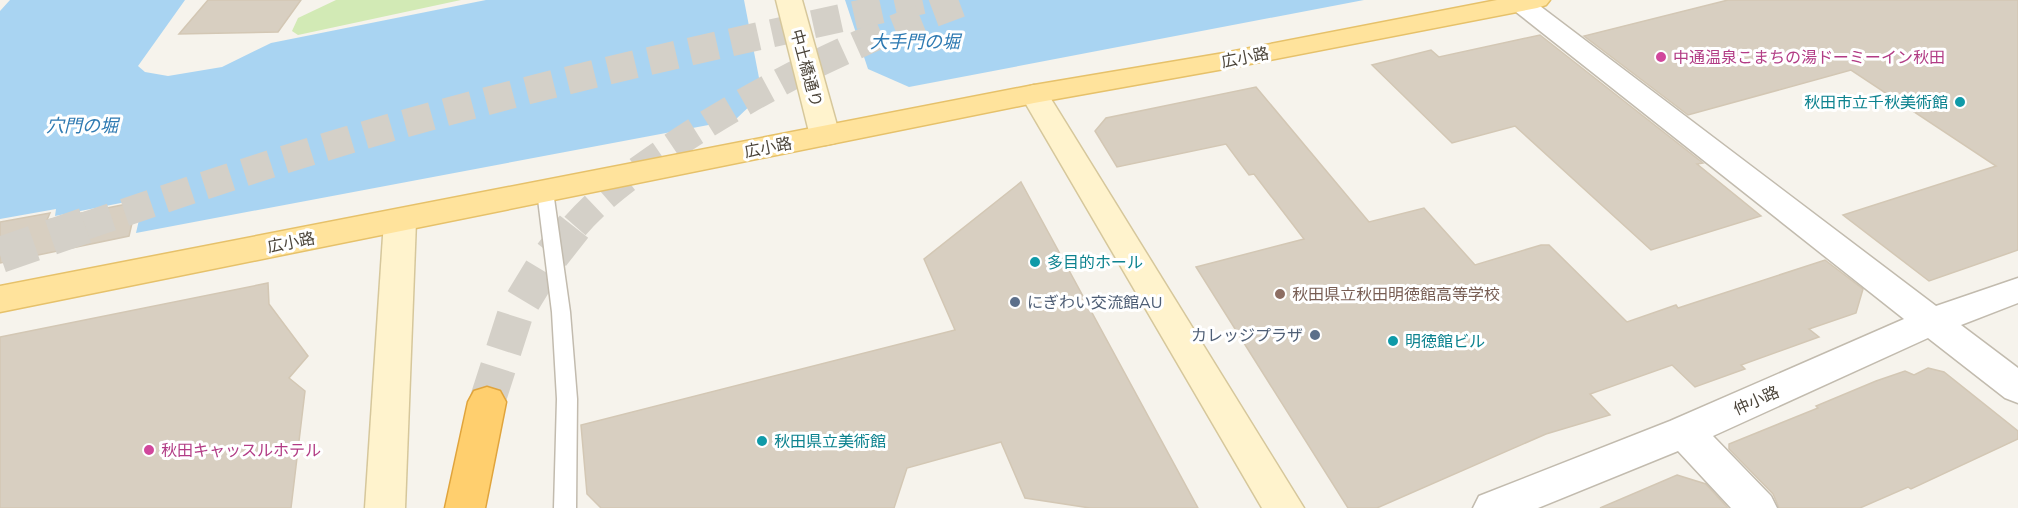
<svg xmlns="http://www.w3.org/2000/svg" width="2018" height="508" font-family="Mulish,'Noto Sans JP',sans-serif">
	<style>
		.green { fill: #d2eab5 }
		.water { fill: #a9d4f2 }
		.building { fill: #d8cfc1; stroke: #d3c7b4; stroke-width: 1.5 }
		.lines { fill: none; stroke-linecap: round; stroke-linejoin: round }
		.highway-tunnel-far1 { stroke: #d4d0c8; stroke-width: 28; stroke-dasharray: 28 14; stroke-linecap: butt }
		.highway-tunnel { stroke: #d4d0c8; stroke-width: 36; stroke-dasharray: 36 18; stroke-linecap: butt }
		.lane-casing { stroke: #c2bbae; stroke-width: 3 }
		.street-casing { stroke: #c2bbae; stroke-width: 3 }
		.secondary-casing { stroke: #d6c79b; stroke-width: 3 }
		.primary-casing { stroke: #e6c16a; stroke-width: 3 }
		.highway-casing { stroke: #e0a43c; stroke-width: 3 }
		.lane { fill: #fff; fill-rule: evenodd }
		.street { fill: #fff; fill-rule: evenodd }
		.secondary { fill: #fff3cd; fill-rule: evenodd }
		.primary { fill: #ffe39c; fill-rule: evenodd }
		.highway { fill: #ffcf6e; fill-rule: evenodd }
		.hotel-dot { fill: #d1479c; stroke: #fff; stroke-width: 2 }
		.culture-dot { fill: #0f9aa8; stroke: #fff; stroke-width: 2 }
		.education-dot { fill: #8d6e63; stroke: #fff; stroke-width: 2 }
		.service-dot { fill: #5c6f8a; stroke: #fff; stroke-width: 2 }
		.labels { text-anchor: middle; stroke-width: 6; stroke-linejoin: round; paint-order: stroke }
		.street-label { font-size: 16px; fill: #4b4439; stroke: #fff }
		.hotel-label { font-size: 16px; fill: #b23c85; stroke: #fff; text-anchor: start }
		.culture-label { font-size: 16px; fill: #0d838f; stroke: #fff; text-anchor: start }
		.education-label { font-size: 16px; fill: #785e54; stroke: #fff; text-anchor: start }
		.service-label { font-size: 16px; fill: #4e5e75; stroke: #fff; text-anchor: start }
		.water-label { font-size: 18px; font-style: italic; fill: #2e7ab2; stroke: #fff }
	</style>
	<rect width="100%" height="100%" fill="#f6f3ec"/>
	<path class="green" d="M336,0H461L298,35L292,31L298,18Z"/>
	<g class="water">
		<path d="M10,0H185L138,66L145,72L168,76L222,67L271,43L486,0H744L760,83L756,100L735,120L136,233L141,211V199L55,216L56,209L0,219V11Z"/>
		<path d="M845,0H1364L909,87L868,69Z"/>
	</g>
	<g class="building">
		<path d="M208,0H301L278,32L179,34Z"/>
		<path d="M1728,0H2018V250L1929,281L1843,215L1996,166L1851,70L1688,115L1584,36Z"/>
		<path d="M1540,35L1703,163L1697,164L1761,216L1651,250L1515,126L1452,143L1372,65L1431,50L1439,57Z"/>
		<path d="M1256,87L1369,222L1424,208L1475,265L1541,245H1549L1627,322L1676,305L1678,308L1825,260L1863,289L1856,313L1809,329L1819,337L1741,365L1745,369L1695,387L1672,365L1590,394L1610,415L1546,434L1377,508H1348L1196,267L1304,239L1254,174L1249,175L1226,144L1117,167L1095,131L1106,118Z"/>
		<path d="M1021,182L1198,508H1090L1025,498L1001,442L907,468L894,508H601L587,494L581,425L955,330L924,259Z"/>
		<path d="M137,202L129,236L0,263V222L50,213L47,220Z"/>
		<path d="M268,283L269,304L308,356L289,378L305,391L291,508H0V337Z"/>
		<path d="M1928,368L1944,372L2018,431V439L1911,489L1908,487L1860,508H1779L1773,494L1729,449V444L1818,408L1816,406L1876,381L1905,371L1914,375Z"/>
		<path d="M1677,475L1706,484L1728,508H1600Z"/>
	</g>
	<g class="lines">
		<g class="highway-tunnel-far1">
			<path d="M85,226C210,183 336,141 465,107C616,66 770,34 923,0"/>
			<path d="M575,226C602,195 636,171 670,148C763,85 864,38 969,0"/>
		</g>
		<g class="highway-tunnel">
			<path d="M0,255L89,224"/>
			<path d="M487,402L516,312L547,261L576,224"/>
		</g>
		<defs>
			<path id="lane" d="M545,185L551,187L553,191L570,312L577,399L576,508H554L557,399L552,312L537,191L539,187Z"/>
			<path id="street" d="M1509,0H1532L1936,306L2018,278V303L1961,325L2018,368V403L2005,398L1928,338L1713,436L1771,496L1777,508H1731L1678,451L1538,508H1473L1479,496L1670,421L1904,319L1511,8L1507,3Z"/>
			<g id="secondary">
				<path d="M776,0H802L840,136L835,143L825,145L815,143L810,136Z"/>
				<path d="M1034,85L1044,88L1048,94L1304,508H1262L1020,94L1024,88Z"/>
				<path d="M400,210L411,213L416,221L405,508H365L384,221L389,213Z"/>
			</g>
			<path id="primary" d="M1497,0H1550L1546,5L1537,8L1224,69L1034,103L0,312V286L1034,85L1224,53Z"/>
			<path id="highway" d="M487,387L500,391L506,402L485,508H445L468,402L474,391Z"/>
		</defs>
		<use href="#lane" class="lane-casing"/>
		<use href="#street" class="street-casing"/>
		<use href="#secondary" class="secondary-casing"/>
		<use href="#primary" class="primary-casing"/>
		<use href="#highway" class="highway-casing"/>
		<use href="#lane" class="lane"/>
		<use href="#street" class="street"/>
		<use href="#secondary" class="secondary"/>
		<use href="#primary" class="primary"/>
		<use href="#highway" class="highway"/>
	</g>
	<g class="hotel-dot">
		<circle cx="1661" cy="57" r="6"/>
		<circle cx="149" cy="450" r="6"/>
	</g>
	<g class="culture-dot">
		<circle cx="1960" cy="102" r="6"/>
		<circle cx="1035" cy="262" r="6"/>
		<circle cx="1393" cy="341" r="6"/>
		<circle cx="762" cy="441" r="6"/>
	</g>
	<circle class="education-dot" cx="1280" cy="294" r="6"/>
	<g class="service-dot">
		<circle cx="1015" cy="302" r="6"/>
		<circle cx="1315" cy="335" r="6"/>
	</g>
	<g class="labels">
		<g class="street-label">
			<text transform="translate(1245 57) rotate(-11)" y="6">広小路</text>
			<text transform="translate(807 68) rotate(75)" y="6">中土橋通り</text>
			<text transform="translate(768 147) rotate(-11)" y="6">広小路</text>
			<text transform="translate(291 242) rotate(-11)" y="6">広小路</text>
			<text transform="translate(1756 400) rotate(-24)" y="6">仲小路</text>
		</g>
		<g class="hotel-label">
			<text x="1673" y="63">中通温泉こまちの湯ドーミーイン秋田</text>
			<text x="161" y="456">秋田キャッスルホテル</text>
		</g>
		<g class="culture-label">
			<text x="1948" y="108" text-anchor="end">秋田市立千秋美術館</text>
			<text x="1047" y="268">多目的ホール</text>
			<text x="1405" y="347">明徳館ビル</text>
			<text x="774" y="447">秋田県立美術館</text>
		</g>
		<g class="education-label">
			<text x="1292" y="300">秋田県立秋田明徳館高等学校</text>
		</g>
		<g class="service-label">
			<text x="1027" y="308">にぎわい交流館AU</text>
			<text x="1303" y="341" text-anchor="end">カレッジプラザ</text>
		</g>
		<g class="water-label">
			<text x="915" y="48">大手門の堀</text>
			<text x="82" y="132">穴門の堀</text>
		</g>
	</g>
</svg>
